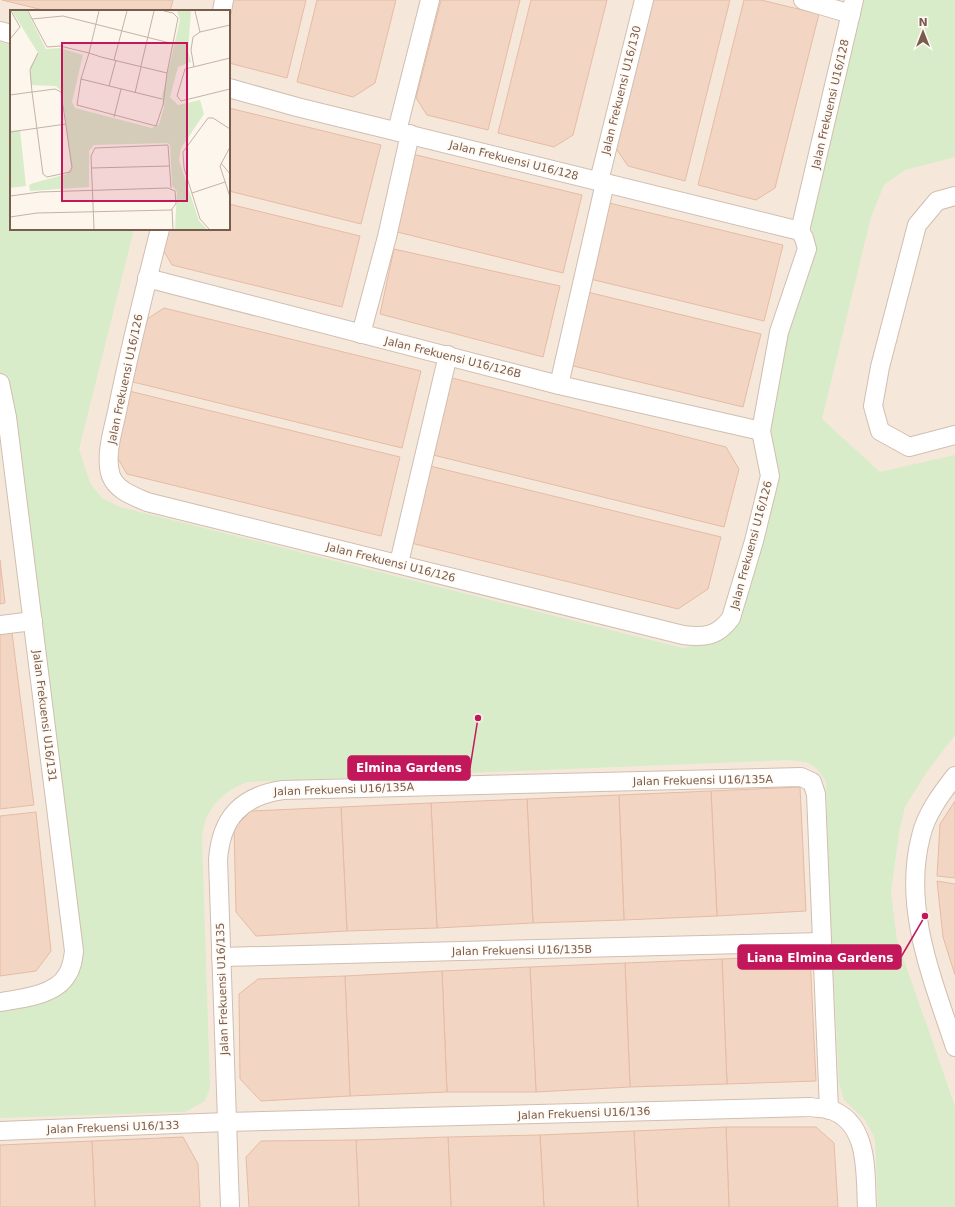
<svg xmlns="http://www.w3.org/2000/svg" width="955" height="1207" font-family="'DejaVu Sans',sans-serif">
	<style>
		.residential { fill: #f5e8da; fill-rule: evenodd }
		.green { fill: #d8ecc9 }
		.building { fill: #f3d5c3; stroke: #e6bba3 }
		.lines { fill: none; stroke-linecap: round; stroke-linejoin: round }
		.street-casing { stroke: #d1beb0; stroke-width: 20 }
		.street { stroke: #fff; stroke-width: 18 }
		.labels { text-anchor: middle; stroke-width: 3.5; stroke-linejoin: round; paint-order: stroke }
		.street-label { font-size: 11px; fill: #7a5c4d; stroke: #fffaf3 }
		.inset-road { fill: none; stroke: #c5b3a7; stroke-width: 1 }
		.view { fill: #c2185b; fill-opacity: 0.15; stroke: #c2185b; stroke-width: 2 }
		.inset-edge { fill: none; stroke: #7a5c4d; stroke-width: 2 }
		.leader { fill: none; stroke: #c2185b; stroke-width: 1.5 }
		.callout-dot { fill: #c2185b; stroke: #fffaf3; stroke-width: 1.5 }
		.callout { fill: #c2185b; stroke: #c2185b; stroke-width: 1.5 }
		.callout-label { font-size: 12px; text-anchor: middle; font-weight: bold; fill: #fff }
	</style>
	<rect width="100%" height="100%" fill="#fdf6ec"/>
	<path class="residential" d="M0,0H955V1207H0ZM11,11H229V229H11Z"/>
	<path class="green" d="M862,0H955V157L905,170L884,185L871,217L822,419L880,472L955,455V735L926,773L905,807L899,833L891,892L897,940L955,1106V1207H878L875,1139L865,1120L844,1100L839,1083L829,888L826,782C814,762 810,762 788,760L247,782C222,792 205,808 202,837L210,1088L205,1101L185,1112L0,1118V1007L36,1000L72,956L0,374V42L11,45V229H134L79,449L90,483L102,498L120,507L683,648L707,643L740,618L747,599L777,488L774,465L759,431L782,322L812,231L808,217Z"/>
	<g class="building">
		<path d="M2,0H173L170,11H47Z"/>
		<path d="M225,0H306L287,78L229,63V11Z"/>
		<path d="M317,0H396L375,83L353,97L297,82Z"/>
		<path d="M441,0H520L488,130L427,115L416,98Z"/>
		<path d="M531,0H607L573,135L554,147L498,133Z"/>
		<path d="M651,0H730L685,181L628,166L615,147Z"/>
		<path d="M744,0H761L819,14L775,188L756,200L698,185Z"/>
		<path d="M229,108L381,145L361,224L229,191Z"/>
		<path d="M404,152L582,195L563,273L385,229Z"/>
		<path d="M601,201L783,245L764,321L582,277Z"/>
		<path d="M229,204L360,236L342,307L172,265L158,241L161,229H229Z"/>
		<path d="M394,249L560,286L543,357L380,314Z"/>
		<path d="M579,290L761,334L743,407L561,363Z"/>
		<path d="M164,308L421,371L402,448L129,381L144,321Z"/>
		<path d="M444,376L726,447L739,469L724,527L425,453Z"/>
		<path d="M125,390L400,457L381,536L127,474L110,445Z"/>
		<path d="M422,464L721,537L708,589L678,609L403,541Z"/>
		<path d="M0,560L5,603L0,604Z"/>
		<path d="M12,633L34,805L0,809V634Z"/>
		<path d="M800,787L806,911L717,916L711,791Z"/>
		<path d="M711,791L717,916L624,920L619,795Z"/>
		<path d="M619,795L624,920L533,923L527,799Z"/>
		<path d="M527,799L533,923L437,928L431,803Z"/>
		<path d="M955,801V878L937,876L940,824Z"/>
		<path d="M431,803L437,928L347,931L341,807Z"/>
		<path d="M341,807L347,931L256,936L236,912L234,828L251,811Z"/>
		<path d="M36,812L51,951L36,971L0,976V816Z"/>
		<path d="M937,881L955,884V975L943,937Z"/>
		<path d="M810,955L816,1081L727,1084L722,959Z"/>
		<path d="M722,959L727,1084L630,1087L625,963Z"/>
		<path d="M625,963L630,1087L536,1092L530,967Z"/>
		<path d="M530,967L536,1092H447L442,971Z"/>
		<path d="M442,971L447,1092L350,1096L345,976Z"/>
		<path d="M345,976L350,1096L261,1101L240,1079L239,994L258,979Z"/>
		<path d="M726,1127H816L834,1143L838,1207H729Z"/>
		<path d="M726,1127L729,1207H638L634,1131Z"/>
		<path d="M634,1131L638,1207H544L540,1135Z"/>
		<path d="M540,1135L544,1207H451L448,1137Z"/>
		<path d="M183,1137L198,1164L200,1207H95L92,1141Z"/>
		<path d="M448,1137L451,1207H359L356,1140Z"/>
		<path d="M356,1140L359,1207H249L246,1157L261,1141Z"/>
		<path d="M92,1141L95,1207H0V1145Z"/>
	</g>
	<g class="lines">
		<defs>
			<g id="street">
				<path d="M803,0L851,14"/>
				<path d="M222,11L224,0"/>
				<path d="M0,31L11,34"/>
				<path d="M397,131L430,0"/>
				<path d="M599,181L644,0"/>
				<path d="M955,196L937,201L917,225L880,367L873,406L880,431L909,447L955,435"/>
				<path d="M160,229C145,288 130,347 118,407C114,428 104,455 111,476C117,491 134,496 147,502L683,635C705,638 718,636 731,618L754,541L770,476L761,431L779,332L807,249L804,238L800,231L297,107L229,88"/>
				<path d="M800,231L854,0"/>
				<path d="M147,278L559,385L761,431"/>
				<path d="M361,334L387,237L410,134"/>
				<path d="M0,383L7,417L74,951C73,959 72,968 67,975C56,995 21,999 0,1002"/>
				<path d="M559,385L605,183"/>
				<path d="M399,563L448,355"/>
				<path d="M0,625L33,621"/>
				<path d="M955,776C941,794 926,814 921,836C902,908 933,980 955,1047"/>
				<path d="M221,957L822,942"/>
				<path d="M0,1131L226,1122L810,1107C816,1108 823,1108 828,1109C870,1121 865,1174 867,1207"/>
				<path d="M230,1207L218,860C221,818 241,796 283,790L801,777L812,782L816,794L829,1110"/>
			</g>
		</defs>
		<use href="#street" class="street-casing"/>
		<use href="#street" class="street"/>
	</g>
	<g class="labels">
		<g class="street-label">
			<text transform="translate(621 90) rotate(-76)" y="4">Jalan Frekuensi U16/130</text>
			<text transform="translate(830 104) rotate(-77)" y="4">Jalan Frekuensi U16/128</text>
			<text transform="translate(514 160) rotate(14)" y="4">Jalan Frekuensi U16/128</text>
			<text transform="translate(453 357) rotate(14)" y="4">Jalan Frekuensi U16/126B</text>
			<text transform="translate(125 379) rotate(-78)" y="4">Jalan Frekuensi U16/126</text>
			<text transform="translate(751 545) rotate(-75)" y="4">Jalan Frekuensi U16/126</text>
			<text transform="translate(391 562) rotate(14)" y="4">Jalan Frekuensi U16/126</text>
			<text transform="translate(45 716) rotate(83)" y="4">Jalan Frekuensi U16/131</text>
			<text transform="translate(703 780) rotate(-1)" y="4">Jalan Frekuensi U16/135A</text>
			<text transform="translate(344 789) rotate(-2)" y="4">Jalan Frekuensi U16/135A</text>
			<text transform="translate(522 950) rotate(-1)" y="4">Jalan Frekuensi U16/135B</text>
			<text transform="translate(222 989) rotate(-92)" y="4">Jalan Frekuensi U16/135</text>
			<text transform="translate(584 1113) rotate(-2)" y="4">Jalan Frekuensi U16/136</text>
			<text transform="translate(113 1127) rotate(-2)" y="4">Jalan Frekuensi U16/133</text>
		</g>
	</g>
	<g transform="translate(10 10)">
		<rect width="220" height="220" fill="#fdf6ec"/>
		<path d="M2,1H17L36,39L50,38L73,45L62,92L65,98L142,118L149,114L154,97L152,87L170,10L167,1H181L178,41L181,52L168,57L160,87L168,95L190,90L194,104L171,138L169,150L189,211L197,219H165L167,182L162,175L160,135L158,133L84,135L79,141V177L20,181L19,175L23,173L57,164L61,158L52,82L46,76L21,75L20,57L28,43ZM10,120L16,176L0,178V121Z" fill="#d8ecc9"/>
		<path class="inset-road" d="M18,1L22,9L53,6L164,34M154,1L163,3L168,8L157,63M22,9L37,37L50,36L79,43L91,47L157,63L153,95L146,116L67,95L71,69L79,43L89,1M190,22L220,15M0,29L10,17L1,1M220,48L175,59L167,86L171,91L220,79M104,50L117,1M131,56L144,1M184,57L181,40L183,27L190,22L185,1M71,69L152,89M99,76L106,50M125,83L131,57M0,85L22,82L45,79L51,82L62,157L60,162L37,167L33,164L22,82L20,60L28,43M104,107L111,79M0,122L56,114M220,137L210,156L220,187M211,153L220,164M81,158L160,156M182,183L215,172M0,186L30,182L158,178L165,181L166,194L161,200L27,203L0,207M162,199L163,219M84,219L81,146L85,138L158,135L161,178M199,219L190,209L174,158L173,142L198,108H203L220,119"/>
		<path class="view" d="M52,33H177V191H52Z"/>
		<rect width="220" height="220" class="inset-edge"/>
	</g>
	<path class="leader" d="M478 718L470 768M925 916L901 957"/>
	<g class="callout-dot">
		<circle cx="478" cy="718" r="4"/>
		<circle cx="925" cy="916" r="4"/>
	</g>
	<g class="callout">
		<rect x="348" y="756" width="122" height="24" rx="4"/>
		<rect x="738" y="945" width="163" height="24" rx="4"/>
	</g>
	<g class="callout-label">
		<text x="409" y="772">Elmina Gardens</text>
		<text x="820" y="962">Liana Elmina Gardens</text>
	</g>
	<g transform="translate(923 32)" stroke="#fffaf3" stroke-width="3" paint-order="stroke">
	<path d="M0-3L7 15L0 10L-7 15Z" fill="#7a5c4d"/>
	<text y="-6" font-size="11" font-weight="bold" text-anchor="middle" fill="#7a5c4d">N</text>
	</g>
</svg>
